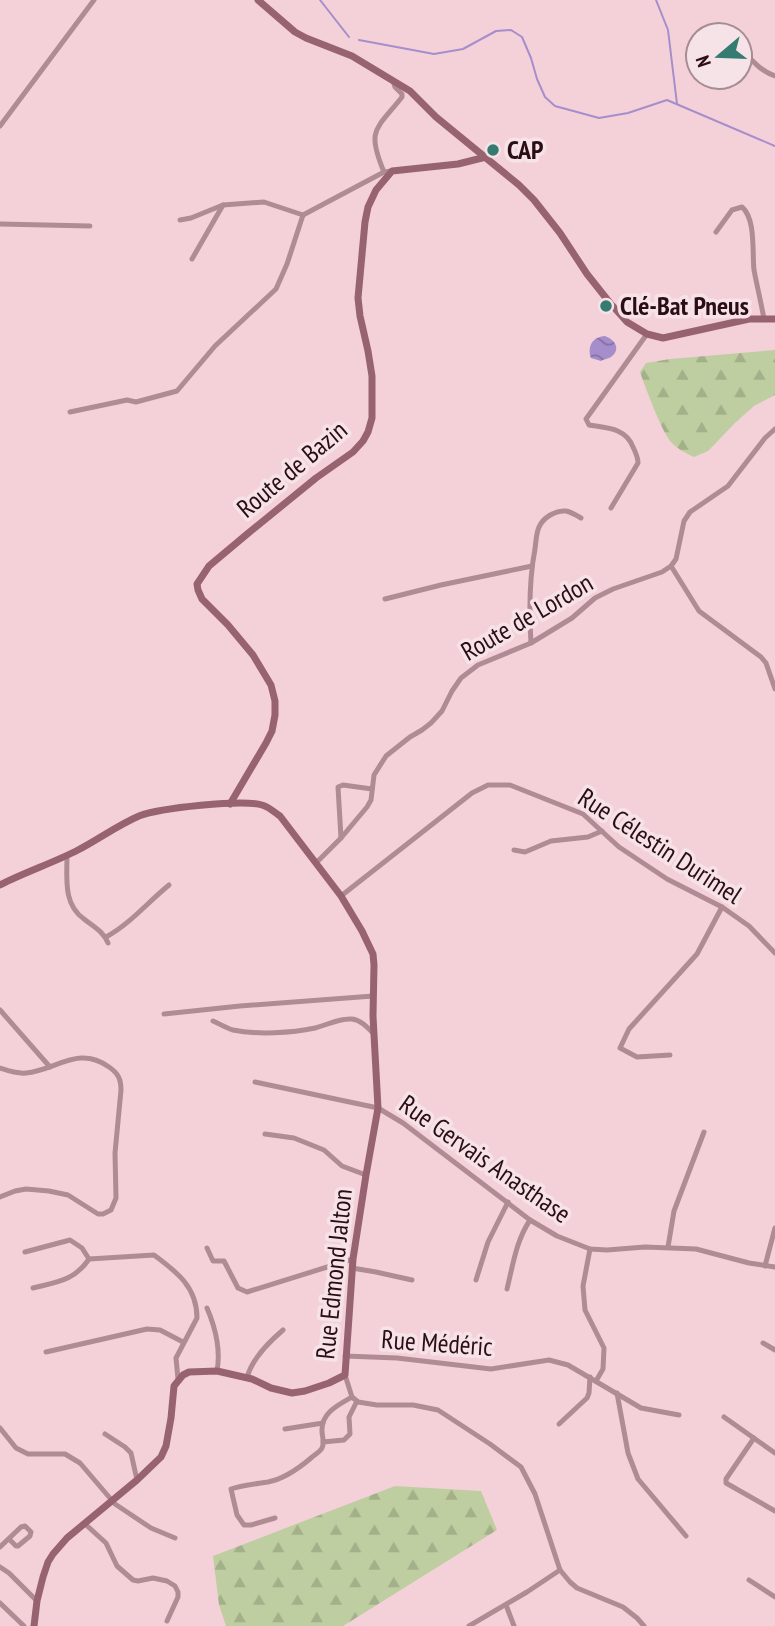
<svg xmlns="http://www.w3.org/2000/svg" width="775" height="1626" font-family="'PT Sans Narrow',sans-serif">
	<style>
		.forest { fill: url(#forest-firs) }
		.water { fill: url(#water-waves) }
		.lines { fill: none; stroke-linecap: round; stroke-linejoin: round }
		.stream { stroke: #a68dcb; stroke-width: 2 }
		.street { stroke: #b08b93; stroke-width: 5 }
		.secondary { stroke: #986371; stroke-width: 7 }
		.poi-dot { fill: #357b71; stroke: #f6e3e7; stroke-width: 2.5 }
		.labels { text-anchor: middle; stroke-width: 7; stroke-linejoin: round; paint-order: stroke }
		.poi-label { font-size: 26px; font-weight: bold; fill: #2b0d16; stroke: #f6e3e7; text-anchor: start }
		.street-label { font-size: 26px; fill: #2b0d16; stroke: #f6e3e7 }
	</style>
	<defs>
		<pattern id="forest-firs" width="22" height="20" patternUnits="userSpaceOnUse" patternTransform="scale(1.75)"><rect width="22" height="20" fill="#becea0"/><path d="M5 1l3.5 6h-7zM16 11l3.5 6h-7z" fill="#a3b089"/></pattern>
		<pattern id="water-waves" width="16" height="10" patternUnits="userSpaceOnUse" patternTransform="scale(1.75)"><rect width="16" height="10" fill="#a68dcb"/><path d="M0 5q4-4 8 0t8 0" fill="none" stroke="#8772a4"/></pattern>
	</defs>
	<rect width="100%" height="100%" fill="#f4d1d9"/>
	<g class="forest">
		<path d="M775,350V395L754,406L735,423L708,451L694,457C685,453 676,448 670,441C660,427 646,389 640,372L646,363L670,359Z"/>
		<path d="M395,1486L481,1491L497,1530L343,1626H226L219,1605L213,1556Z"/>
	</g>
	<path class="water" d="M605,336C614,339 622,349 611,357C608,359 604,359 601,361L591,358C587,347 592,337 605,336Z"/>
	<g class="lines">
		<g class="stream">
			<path d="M320,0L349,37"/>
			<path d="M656,0L668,30L677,104"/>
			<path d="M359,40L434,54L463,49L496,31L511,30L522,37L531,58L537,79L545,97L555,106L599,118L628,113L667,100L775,146"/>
		</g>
		<g class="street">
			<path d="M740,48C751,59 760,71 775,76"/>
			<path d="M0,126L94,0"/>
			<path d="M384,172C366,129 376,130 402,97V94L395,87L393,81"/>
			<path d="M180,220L191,218L223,205L264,202L303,215L384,172L392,171"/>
			<path d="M0,224L90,226"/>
			<path d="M716,232L732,210L742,207C756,219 752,252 754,270C757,286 761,302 764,319"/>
			<path d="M192,259L223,205"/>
			<path d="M70,412L127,400L136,402L177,391L215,346L276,289L287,264L303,215"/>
			<path d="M611,508L638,463C638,457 636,453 633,447C626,428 607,428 589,425L586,419L647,334"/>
			<path d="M671,566L699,611L761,657L766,663L775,689"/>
			<path d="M385,599L441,585L532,566"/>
			<path d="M531,643C529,611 529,580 535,549C536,542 536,534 539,527C543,518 555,510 566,511C571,512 576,515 581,518"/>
			<path d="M341,838L338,787L343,785L372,789"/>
			<path d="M514,850L525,852L551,841L588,837L602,831"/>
			<path d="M67,855C67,879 63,904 84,919C94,927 104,932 108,943"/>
			<path d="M316,863L341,838L367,807L371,800L374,775L386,756L410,737L422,730L431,723L442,711L452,691L461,678L478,665L531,643L572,618L595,598L613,589L662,572L671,566L676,559L684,521L690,512L728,486L765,438L775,429"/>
			<path d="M341,896L472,793L488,785H510L583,814L619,847L667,879L722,907L749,926L775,953"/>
			<path d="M106,937C130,924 148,902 169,885"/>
			<path d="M0,1010L50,1067"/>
			<path d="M164,1014L240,1006L373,996"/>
			<path d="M213,1021C220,1024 226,1028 233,1030C257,1035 292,1033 315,1028C327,1025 339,1018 352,1019C361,1020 368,1028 374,1034"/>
			<path d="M670,1055L637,1057L620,1048L629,1029L697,954L722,907"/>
			<path d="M0,1068C9,1071 17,1074 26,1073C57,1070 78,1045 109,1067C118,1073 121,1079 121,1090L115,1153L116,1198L111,1210L103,1214H98L68,1195L49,1191L26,1189L15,1191L0,1197"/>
			<path d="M255,1082L378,1108L403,1123L530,1220L557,1236L590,1249L607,1250L645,1247L696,1249L749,1263L775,1267"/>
			<path d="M265,1134L294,1138L324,1150L342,1166L366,1175"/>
			<path d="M668,1247L674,1211L704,1132"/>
			<path d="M207,1248L213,1261H224L238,1288L247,1292L353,1259"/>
			<path d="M590,1249L583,1286L585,1310L604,1348L603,1369L596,1381"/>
			<path d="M25,1252L70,1240L82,1248L89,1259C74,1281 57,1282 33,1288"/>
			<path d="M89,1259L154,1255C177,1272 197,1287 197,1318L176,1358L178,1379"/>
			<path d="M765,1266L775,1228"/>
			<path d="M352,1268L376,1272L412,1280"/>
			<path d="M476,1280L488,1242L508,1202"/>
			<path d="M507,1289C513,1265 516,1241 530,1220"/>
			<path d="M207,1308C216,1329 221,1349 217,1371"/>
			<path d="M763,1343L775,1350"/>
			<path d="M46,1352L147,1329L160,1330L183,1342"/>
			<path d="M345,1356L397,1358L491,1369L549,1360L568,1365L641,1408L679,1415"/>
			<path d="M345,1375L352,1397L358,1402L377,1405H413L438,1410L490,1444L521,1467L535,1494L560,1570L570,1582L577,1588L623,1607L637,1618L644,1626"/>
			<path d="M247,1378C251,1360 269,1342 283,1330"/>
			<path d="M617,1393L628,1453L638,1479L686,1536"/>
			<path d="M724,1417L775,1453"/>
			<path d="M559,1424L587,1398L589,1393L590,1377"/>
			<path d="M0,1428L16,1448L28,1454H65L80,1463L115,1504L151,1528L175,1538"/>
			<path d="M285,1429L323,1423"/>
			<path d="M105,1434L125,1447L131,1453L137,1480"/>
			<path d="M754,1438L726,1479V1483L775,1511"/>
			<path d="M323,1442L344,1440L350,1434L349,1417L357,1401"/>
			<path d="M275,1518L251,1525H244L237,1515L231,1489C243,1485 255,1484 268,1482C284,1479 298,1469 311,1458C314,1455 320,1452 322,1448C325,1442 322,1437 322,1431C321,1413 338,1405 352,1397"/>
			<path d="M85,1524L106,1543L117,1566L133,1580L138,1581L153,1578L167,1581L175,1586L178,1592V1597L167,1621"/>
			<path d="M0,1547L21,1527L25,1526L31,1532L30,1536L18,1546H16L9,1539"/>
			<path d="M0,1567L9,1573L37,1601"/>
			<path d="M749,1580L775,1597"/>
			<path d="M0,1603L24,1626"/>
			<path d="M506,1605L514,1626"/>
			<path d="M469,1626L527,1592L560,1570"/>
		</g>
		<g class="secondary">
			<path d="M258,0L295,32L306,38L352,56L410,91L436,117L519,185L534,200L560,233L587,274L610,303L627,322L647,334L663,338L749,319H775"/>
			<path d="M230,804L266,743L272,731L275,715V701L271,685L253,655L228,625L202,599L198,590L197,584L209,566L246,535L316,478L353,452L363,441L368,432L372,418V376L368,351L360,316L358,298L365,222L368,207L376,190L392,171L458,164L486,157"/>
			<path d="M0,885C25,872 53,863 78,850C99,839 118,825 139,816C160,808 242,799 262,805C269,807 274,812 280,816L341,896L362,931L373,954L374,965L373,1016L378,1108L366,1175L353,1259L345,1375L329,1383L305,1391L292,1393L271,1388L252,1379L217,1371L189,1372L183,1375L174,1386L171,1418L166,1446L161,1457L137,1480L67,1538L53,1554L48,1562L43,1577L37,1601L34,1626"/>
		</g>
	</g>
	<g class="poi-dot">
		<circle cx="493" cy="150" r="7"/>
		<circle cx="606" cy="306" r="7"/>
	</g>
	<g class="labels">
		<g class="poi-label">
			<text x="507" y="159">CAP</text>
			<text x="620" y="315">Clé-Bat Pneus</text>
		</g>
		<g class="street-label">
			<text transform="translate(292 469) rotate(-40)" y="9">Route de Bazin</text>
			<text transform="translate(527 617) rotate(-30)" y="9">Route de Lordon</text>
			<text transform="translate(660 846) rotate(33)" y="9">Rue Célestin Durimel</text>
			<text transform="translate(485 1159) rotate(35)" y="9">Rue Gervais Anasthase</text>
			<text transform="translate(334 1274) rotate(-84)" y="9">Rue Edmond Jalton</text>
			<text transform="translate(437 1343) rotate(4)" y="9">Rue Médéric</text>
		</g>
	</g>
	<g transform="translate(719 56) rotate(251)"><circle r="33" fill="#f6e3e7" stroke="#a58d93" stroke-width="2"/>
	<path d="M0-5L12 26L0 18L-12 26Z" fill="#357b71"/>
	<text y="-10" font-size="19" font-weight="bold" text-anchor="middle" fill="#2b0d16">N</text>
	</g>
</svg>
